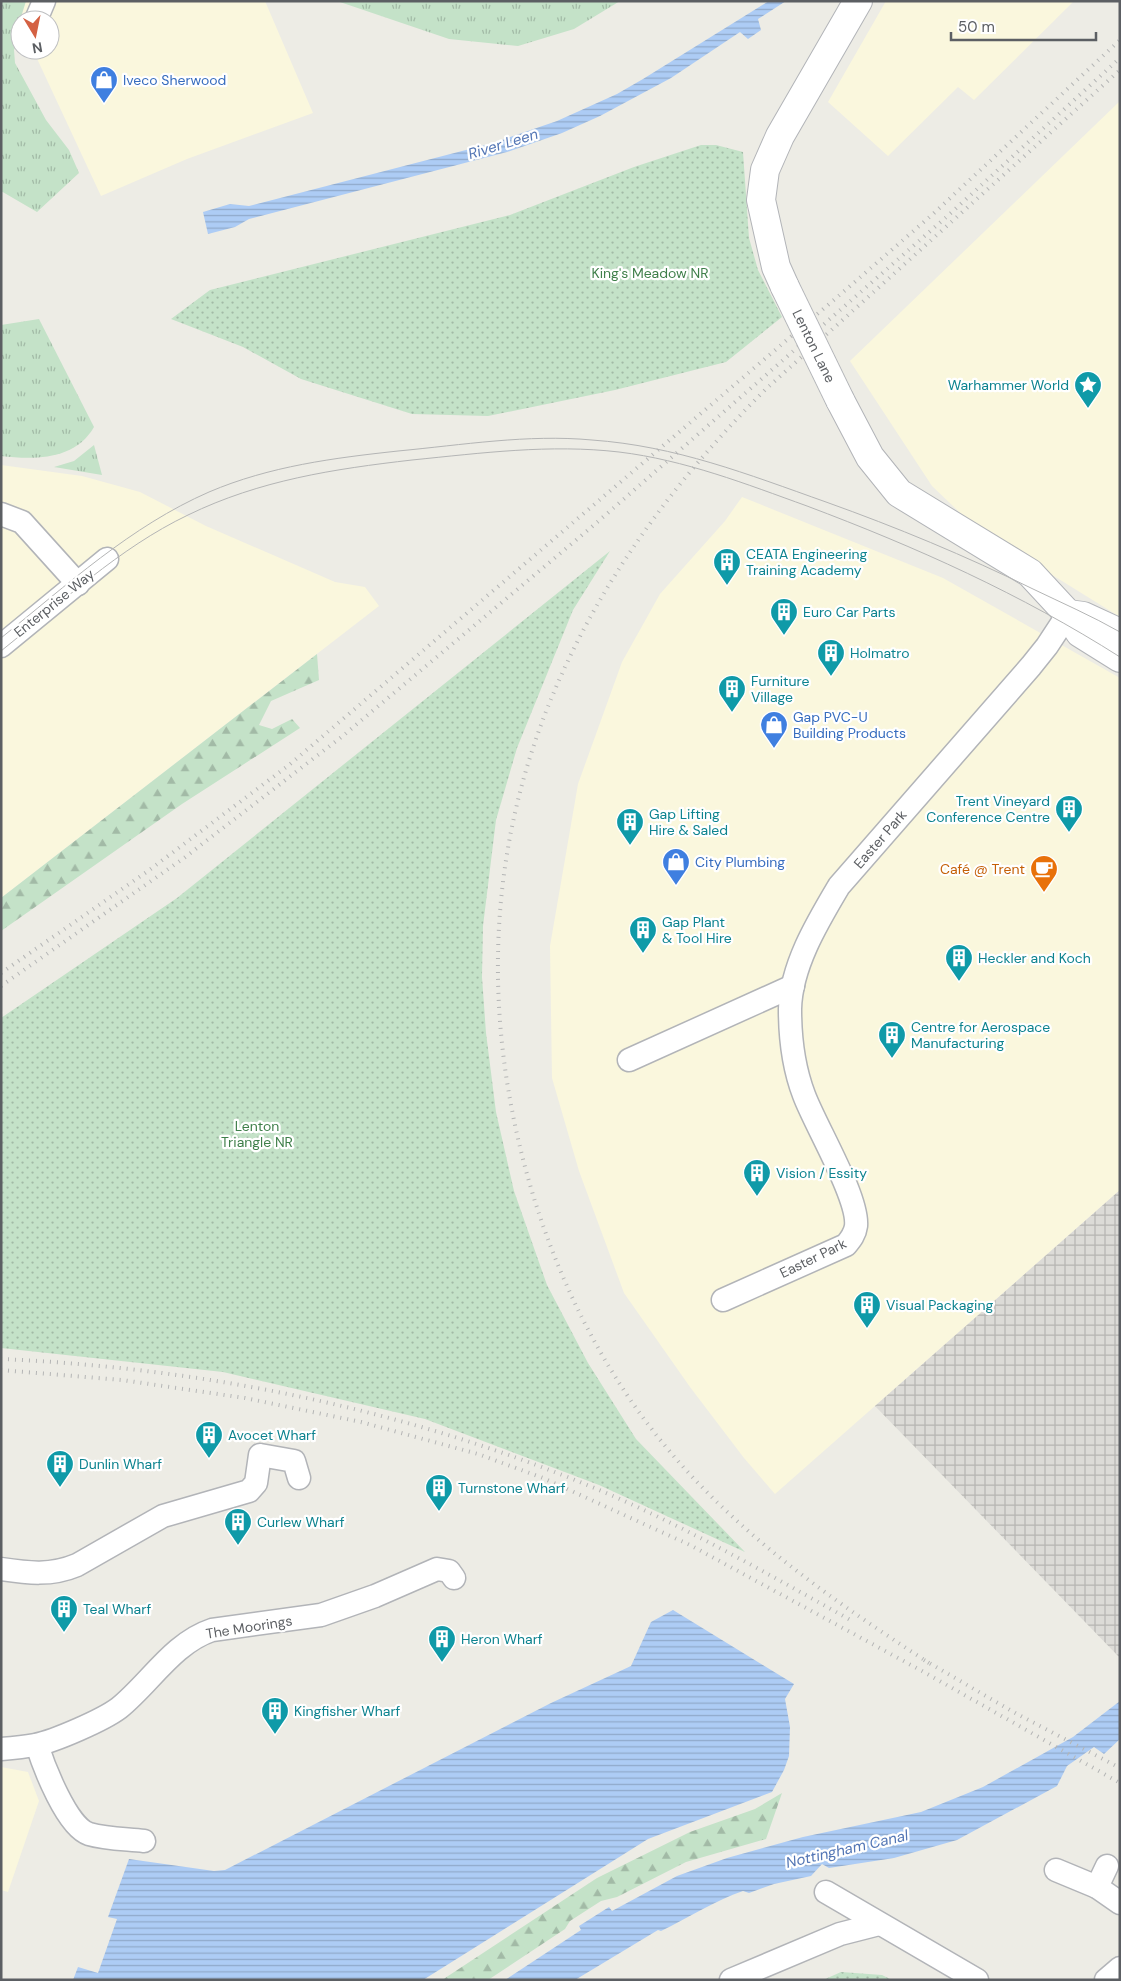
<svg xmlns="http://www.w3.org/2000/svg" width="1121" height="1981" font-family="'DM Sans',sans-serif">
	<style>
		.commercial { fill: #faf7dd }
		.industrial { fill: url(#industrial-grid) }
		.grass { fill: url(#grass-tufts) }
		.forest { fill: url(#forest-firs) }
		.park { fill: url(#park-dots) }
		.water { fill: url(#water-rules) }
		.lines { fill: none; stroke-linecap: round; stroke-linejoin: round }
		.minor-casing { stroke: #b2b4b8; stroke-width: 25 }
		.tertiary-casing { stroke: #b2b4b8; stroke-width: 30 }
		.minor { stroke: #fff; stroke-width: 22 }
		.tertiary { stroke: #fff; stroke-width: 28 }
		.tram { stroke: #b4b5b5; stroke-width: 1 }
		.rail { stroke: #b4b5b5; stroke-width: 4; stroke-dasharray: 1 6; stroke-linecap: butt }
		.tertiary-bridge-casing { stroke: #b2b4b8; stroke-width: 30; stroke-linecap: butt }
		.tertiary-bridge { stroke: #fff; stroke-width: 28 }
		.labels { text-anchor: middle; stroke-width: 4.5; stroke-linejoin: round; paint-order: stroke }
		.shop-label { font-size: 14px; fill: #366cbe; stroke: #fff; text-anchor: start }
		.park-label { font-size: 14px; fill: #3f7f4a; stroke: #fff }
		.street-label { font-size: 14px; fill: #5c5f63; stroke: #fff }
		.culture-label { font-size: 14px; fill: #0d838f; stroke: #fff; text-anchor: start }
		.food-label { font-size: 14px; fill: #c56008; stroke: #fff; text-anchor: end }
		.water-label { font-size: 15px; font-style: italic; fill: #5376b5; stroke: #fff }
	</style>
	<defs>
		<pattern id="industrial-grid" width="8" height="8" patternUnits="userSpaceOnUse" patternTransform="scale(1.25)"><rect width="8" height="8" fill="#dcdbd7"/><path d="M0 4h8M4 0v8" fill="none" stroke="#b6b5b2"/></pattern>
		<pattern id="grass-tufts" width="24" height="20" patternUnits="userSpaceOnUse" patternTransform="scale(1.25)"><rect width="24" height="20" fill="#c4e2c8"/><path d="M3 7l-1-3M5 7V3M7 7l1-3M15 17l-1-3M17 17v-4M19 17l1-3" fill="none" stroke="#a2baa6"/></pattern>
		<pattern id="forest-firs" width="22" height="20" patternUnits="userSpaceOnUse" patternTransform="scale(1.25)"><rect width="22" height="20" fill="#c4e2c8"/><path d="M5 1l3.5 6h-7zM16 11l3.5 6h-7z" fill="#a2baa6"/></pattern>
		<pattern id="park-dots" width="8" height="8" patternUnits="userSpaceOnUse" patternTransform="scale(1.25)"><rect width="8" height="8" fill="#c4e2c8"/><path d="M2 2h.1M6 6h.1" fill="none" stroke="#a2baa6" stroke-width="1.8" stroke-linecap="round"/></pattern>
		<pattern id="water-rules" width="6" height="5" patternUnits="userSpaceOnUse" patternTransform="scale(1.25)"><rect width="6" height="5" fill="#adccf5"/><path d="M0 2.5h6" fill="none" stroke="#90a9ca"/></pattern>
	</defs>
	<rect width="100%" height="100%" fill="#edece5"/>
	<g class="commercial">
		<path d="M26,1H265L313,113L187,159L101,196L33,50H50V20L20,21Z"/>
		<path d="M886,1H1074L974,100L958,87L888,156L828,102Z"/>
		<path d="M1120,101V617L975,527L932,486L850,361Z"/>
		<path d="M1,465L82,476L140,492L206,526L335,582L365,587L379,606L1,898Z"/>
		<path d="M742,497L943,578L1120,678V1190L775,1494L744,1458L690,1387L624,1293L579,1171L552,1078L550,946L578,784L622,662L660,594L725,521Z"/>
		<path d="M1,1767L28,1772L39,1801L8,1892L1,1890Z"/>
	</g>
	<path class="industrial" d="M1120,1190V1658L875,1406Z"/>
	<g class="grass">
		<path d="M1,1H26L20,20V37L14,50L15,63L46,120L69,150L79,173L37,212L1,191Z"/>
		<path d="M337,1H620L574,29L518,46L449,39Z"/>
		<path d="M39,319L94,427C75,460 35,460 1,456V325Z"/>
		<path d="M94,445L102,475L54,467L74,461Z"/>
	</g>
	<g class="forest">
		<path d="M317,654L319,680L271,701L259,725L272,729L292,719L300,728L182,804L1,931V898Z"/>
		<path d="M782,1793L766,1839L686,1862L617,1897L601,1901L570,1921L565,1929L488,1980H442L597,1878L690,1832L755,1809Z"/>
	</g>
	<g class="park">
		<path d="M701,145H716L743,152L749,238L758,270L782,317L726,362L615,390L488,416L412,414L301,379L243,347L171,319L210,290L510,215L634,167Z"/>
		<path d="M610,551L573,610L517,748L496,820L483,926L482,977L486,1033L496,1112L514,1191L547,1285L588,1363L636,1439L745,1552L599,1485L425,1419L223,1372L1,1348V1018L177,898Z"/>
		<path d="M841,1972L882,1975L892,1980H823Z"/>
	</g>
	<g class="water">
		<path d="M769,1H786L758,19L761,30L748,39L740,32L671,78L600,116L562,133L507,152L249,219L235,227L208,234L203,212L230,204L249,206L493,143L557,121L617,94L643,79Z"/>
		<path d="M673,1610L794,1684L785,1699L790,1727L789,1756L784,1770L772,1792L648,1839L423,1980H73L78,1967L98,1973L117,1919L108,1917L129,1859L214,1871L225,1870L551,1703L631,1666L651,1622Z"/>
		<path d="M1120,1701V1739L1104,1754L1094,1747L1067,1766L1057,1786L957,1840L894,1858L829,1868L822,1864L811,1876L774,1884L749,1893L743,1891C716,1900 688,1918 661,1931L658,1930L575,1980H505L581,1930L579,1926L609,1907L612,1911L677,1876L727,1858L803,1837L921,1812L983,1787L1073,1737Z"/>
	</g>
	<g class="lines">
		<defs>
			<g id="minor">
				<path d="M36,20L44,1"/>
				<path d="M1,514L22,522L78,584"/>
				<path d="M1,646L107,559"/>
				<path d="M629,1060L793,986"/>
				<path d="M723,1300L846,1245C851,1239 855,1234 856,1226C859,1198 815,1125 804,1095C794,1069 790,1037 790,1009C791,966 817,923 839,886L1031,666L1047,646L1068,614"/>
				<path d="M1,1569C28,1573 51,1576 77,1565L163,1516L249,1491L256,1483L260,1455L294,1461L299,1478"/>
				<path d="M37,1745C44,1767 67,1827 89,1834C106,1839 126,1839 144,1841"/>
				<path d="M1,1749C13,1748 24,1747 35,1745C55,1741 103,1720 119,1708C150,1683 173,1643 212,1630L321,1615L375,1596L437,1569L449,1571L454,1578"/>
				<path d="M1056,1870L1097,1887L1120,1903"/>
				<path d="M1097,1887L1107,1866"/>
				<path d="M826,1892L977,1980"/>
				<path d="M731,1980L840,1934L879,1924"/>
				<path d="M1106,1980L1120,1968"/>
			</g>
			<g id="tertiary">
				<path d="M785,287L776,267L761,200L765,170L780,136L858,1"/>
				<path d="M840,400L870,457L899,493L1030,573L1068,614L1080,633L1120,658"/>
				<path d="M1068,614L1083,616L1120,633"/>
			</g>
		</defs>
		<use href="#minor" class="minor-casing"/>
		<use href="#tertiary" class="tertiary-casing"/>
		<use href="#minor" class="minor"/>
		<use href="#tertiary" class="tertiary"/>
		<g class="tram">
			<path d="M1,638C67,585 131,526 209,492C270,466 334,458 398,451C462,445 528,434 592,440C676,446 747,474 826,502C896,527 966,556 1033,589C1062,603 1092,616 1120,632"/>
			<path d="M1,651C61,603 119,548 188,515C260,480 334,469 412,460C482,453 550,444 619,452C685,460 746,484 807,506C916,547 1021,594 1120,657"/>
		</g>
		<g class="rail">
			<path d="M1,973L148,871L289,765L849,287L933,214L1120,40"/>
			<path d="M1,986L184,858L344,735L594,525L758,382L952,212L1120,58"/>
			<path d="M1,1359C204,1368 405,1409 592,1487C683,1525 768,1574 854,1622"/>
			<path d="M1,1370L122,1380L245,1398L361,1422L478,1454L543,1478L690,1545L922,1671L1120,1783"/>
			<path d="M924,1660L1017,1714L1120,1768"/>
			<path d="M929,1663C823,1594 724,1525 647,1423C589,1346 548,1255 524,1163C445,860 551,603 766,389L1120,70"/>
		</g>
		<defs>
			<path id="tertiary-bridge" d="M785,287L840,400"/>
		</defs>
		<use href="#tertiary-bridge" class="tertiary-bridge-casing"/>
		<use href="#tertiary-bridge" class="tertiary-bridge"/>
	</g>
	<defs>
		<symbol id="shop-pin" viewBox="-11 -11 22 30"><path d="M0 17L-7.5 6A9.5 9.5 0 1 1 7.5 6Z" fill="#3f7fe0" stroke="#fff"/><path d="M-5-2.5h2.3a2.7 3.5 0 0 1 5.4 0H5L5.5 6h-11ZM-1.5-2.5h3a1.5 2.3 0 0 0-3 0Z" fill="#fff"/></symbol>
		<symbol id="sight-pin" viewBox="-11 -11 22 30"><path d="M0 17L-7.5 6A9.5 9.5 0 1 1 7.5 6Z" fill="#0f9aa8" stroke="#fff"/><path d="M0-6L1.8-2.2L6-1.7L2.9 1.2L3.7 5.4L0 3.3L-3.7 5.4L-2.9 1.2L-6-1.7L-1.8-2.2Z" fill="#fff"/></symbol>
		<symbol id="building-pin" viewBox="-11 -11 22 30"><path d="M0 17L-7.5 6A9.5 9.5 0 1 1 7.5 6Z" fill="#0f9aa8" stroke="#fff"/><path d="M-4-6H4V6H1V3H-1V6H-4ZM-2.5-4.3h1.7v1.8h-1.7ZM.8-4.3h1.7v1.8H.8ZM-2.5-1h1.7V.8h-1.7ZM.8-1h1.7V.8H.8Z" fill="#fff"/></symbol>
		<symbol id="cafe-pin" viewBox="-11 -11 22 30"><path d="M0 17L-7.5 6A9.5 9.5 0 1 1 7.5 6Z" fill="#e8710a" stroke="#fff"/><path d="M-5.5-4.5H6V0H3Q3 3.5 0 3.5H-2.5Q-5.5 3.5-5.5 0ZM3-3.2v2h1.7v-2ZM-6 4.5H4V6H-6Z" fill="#fff"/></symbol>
	</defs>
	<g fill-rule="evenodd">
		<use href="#shop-pin" x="88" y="64" width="32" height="43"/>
		<use href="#sight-pin" x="1072" y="369" width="32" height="43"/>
		<use href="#building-pin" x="711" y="546" width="32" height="43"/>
		<use href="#building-pin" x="768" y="596" width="32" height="43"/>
		<use href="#building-pin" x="815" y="637" width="32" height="43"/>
		<use href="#building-pin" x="716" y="673" width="32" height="43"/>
		<use href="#shop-pin" x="758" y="709" width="32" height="43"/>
		<use href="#building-pin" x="1053" y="793" width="32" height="43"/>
		<use href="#building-pin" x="614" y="806" width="32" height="43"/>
		<use href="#shop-pin" x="660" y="846" width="32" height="43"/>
		<use href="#cafe-pin" x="1028" y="853" width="32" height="43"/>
		<use href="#building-pin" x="627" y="914" width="32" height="43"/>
		<use href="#building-pin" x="943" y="942" width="32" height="43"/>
		<use href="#building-pin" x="876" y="1019" width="32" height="43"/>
		<use href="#building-pin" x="741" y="1157" width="32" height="43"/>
		<use href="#building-pin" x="851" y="1289" width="32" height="43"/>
		<use href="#building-pin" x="193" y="1419" width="32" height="43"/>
		<use href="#building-pin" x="44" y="1448" width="32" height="43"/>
		<use href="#building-pin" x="423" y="1472" width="32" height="43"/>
		<use href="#building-pin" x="222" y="1506" width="32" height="43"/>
		<use href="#building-pin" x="48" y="1593" width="32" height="43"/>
		<use href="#building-pin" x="426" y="1623" width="32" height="43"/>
		<use href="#building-pin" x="259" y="1695" width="32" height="43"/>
	</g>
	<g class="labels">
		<g class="shop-label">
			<text x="123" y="85">Iveco Sherwood</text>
			<text x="793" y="722">Gap PVC-U<tspan x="793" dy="16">Building Products</tspan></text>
			<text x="695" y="867">City Plumbing</text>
		</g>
		<g class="park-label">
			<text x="650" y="278">King's Meadow NR</text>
			<text x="257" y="1131">Lenton<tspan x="257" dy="16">Triangle NR</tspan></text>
		</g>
		<g class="street-label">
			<text transform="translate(814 346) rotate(64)" y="5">Lenton Lane</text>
			<text transform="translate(54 603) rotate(-39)" y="5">Enterprise Way</text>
			<text transform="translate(880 839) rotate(-49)" y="5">Easter Park</text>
			<text transform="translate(813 1258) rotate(-26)" y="5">Easter Park</text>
			<text transform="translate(249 1627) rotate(-9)" y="5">The Moorings</text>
		</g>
		<g class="culture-label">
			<text x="1069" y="390" text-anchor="end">Warhammer World</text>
			<text x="746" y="559">CEATA Engineering<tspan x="746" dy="16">Training Academy</tspan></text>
			<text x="803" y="617">Euro Car Parts</text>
			<text x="850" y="658">Holmatro</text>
			<text x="751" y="686">Furniture<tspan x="751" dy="16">Village</tspan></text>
			<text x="1050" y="806" text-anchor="end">Trent Vineyard<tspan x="1050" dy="16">Conference Centre</tspan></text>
			<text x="649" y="819">Gap Lifting<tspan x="649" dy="16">Hire &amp; Saled</tspan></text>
			<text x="662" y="927">Gap Plant<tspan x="662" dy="16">&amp; Tool Hire</tspan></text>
			<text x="978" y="963">Heckler and Koch</text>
			<text x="911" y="1032">Centre for Aerospace<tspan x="911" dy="16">Manufacturing</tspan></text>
			<text x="776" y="1178">Vision / Essity</text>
			<text x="886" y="1310">Visual Packaging</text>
			<text x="228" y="1440">Avocet Wharf</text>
			<text x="79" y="1469">Dunlin Wharf</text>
			<text x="458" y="1493">Turnstone Wharf</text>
			<text x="257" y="1527">Curlew Wharf</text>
			<text x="83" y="1614">Teal Wharf</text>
			<text x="461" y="1644">Heron Wharf</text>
			<text x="294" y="1716">Kingfisher Wharf</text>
		</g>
		<g class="food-label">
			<text x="1025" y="874">Café @ Trent</text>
		</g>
		<g class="water-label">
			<text transform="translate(503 144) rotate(-17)" y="5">River Leen</text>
			<text transform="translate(847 1849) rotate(-13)" y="5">Nottingham Canal</text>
		</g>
	</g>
	<rect width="1121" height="1981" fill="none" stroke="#5c5f63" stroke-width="5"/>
	<g transform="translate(35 35) rotate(170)"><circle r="24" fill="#ffffff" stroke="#bebfc1"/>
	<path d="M0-4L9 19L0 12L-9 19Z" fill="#d46143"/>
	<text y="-8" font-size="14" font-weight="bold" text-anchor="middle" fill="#5c5f63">N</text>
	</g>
	<path d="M951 32v8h145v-8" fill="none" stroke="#5c5f63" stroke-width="2.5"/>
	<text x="958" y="32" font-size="15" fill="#5c5f63" stroke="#ffffff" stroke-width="4" paint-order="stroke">50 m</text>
</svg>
